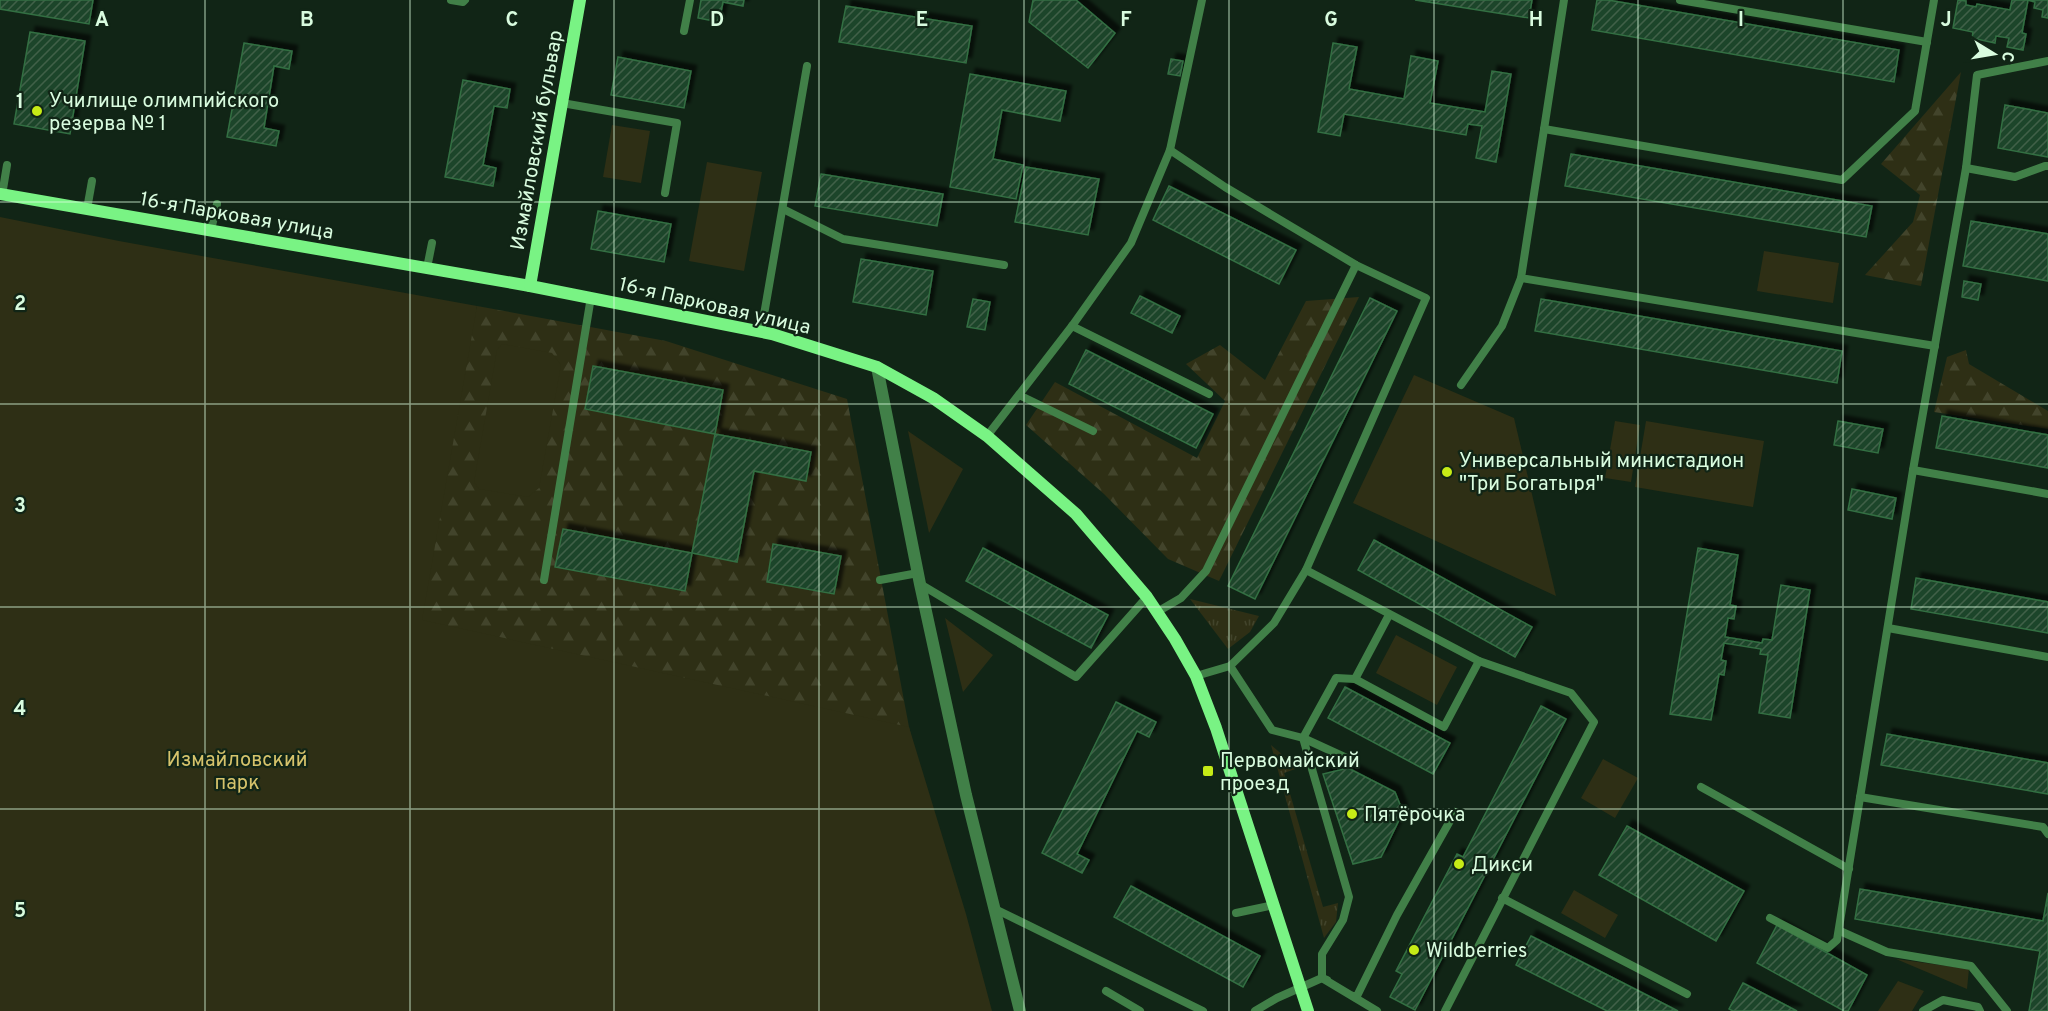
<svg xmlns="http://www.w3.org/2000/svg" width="2048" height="1011" font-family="Overpass,sans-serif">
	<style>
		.grass { fill: url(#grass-tufts) }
		.forest { fill: url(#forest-firs) }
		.park { fill: #2e2f15 }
		.building { fill: url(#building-hatch); stroke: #336f43; stroke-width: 1.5; filter: url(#shadow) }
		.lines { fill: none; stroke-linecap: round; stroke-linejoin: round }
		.lane { stroke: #418048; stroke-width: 8 }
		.street { stroke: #418048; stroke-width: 12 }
		.secondary { stroke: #79f384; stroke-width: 12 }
		.grid { fill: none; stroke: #d9fcdf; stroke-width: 1.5; stroke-opacity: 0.55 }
		.poi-dot { fill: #c6eb16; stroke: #112516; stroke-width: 2 }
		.labels { text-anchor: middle; stroke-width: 4.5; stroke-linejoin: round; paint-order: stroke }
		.poi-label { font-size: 20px; fill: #d9fcdf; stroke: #112516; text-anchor: start }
		.street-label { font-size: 20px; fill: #d9fcdf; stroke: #112516 }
		.park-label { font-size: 20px; fill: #d6c36b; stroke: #112516 }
		.grid-label { font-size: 20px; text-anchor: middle; font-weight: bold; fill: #d9fcdf; stroke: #112516; stroke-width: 4.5; stroke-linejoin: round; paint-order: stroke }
	</style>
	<defs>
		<pattern id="grass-tufts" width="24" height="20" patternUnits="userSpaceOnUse" patternTransform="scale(1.5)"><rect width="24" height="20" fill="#2e2f15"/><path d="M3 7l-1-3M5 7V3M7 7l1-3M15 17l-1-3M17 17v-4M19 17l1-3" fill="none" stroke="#42442b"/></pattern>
		<pattern id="forest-firs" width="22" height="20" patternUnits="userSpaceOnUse" patternTransform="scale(1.5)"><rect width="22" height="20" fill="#2e2f15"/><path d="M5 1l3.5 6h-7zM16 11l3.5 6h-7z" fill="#42442b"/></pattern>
		<pattern id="building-hatch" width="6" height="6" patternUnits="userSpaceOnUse" patternTransform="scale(1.5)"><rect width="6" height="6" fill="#1f4529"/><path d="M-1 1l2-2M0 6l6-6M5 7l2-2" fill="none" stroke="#3f6148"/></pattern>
		<filter id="shadow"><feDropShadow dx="5.5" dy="-5.5" stdDeviation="1.5" flood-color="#0009"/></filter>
	</defs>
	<rect width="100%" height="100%" fill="#112516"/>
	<g class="grass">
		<path d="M1190,599L1259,616L1250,632L1228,649Z"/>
		<path d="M1271,745L1298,768L1284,773L1323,907L1338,903L1336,922L1324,938Z"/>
	</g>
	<g class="forest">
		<path d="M1961,72L1921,286L1865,275L1913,222L1920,195L1881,164Z"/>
		<path d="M0,226L473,321L477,306L666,341L847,399L909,727L975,1011H0Z"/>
		<path d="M1359,297L1219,581L1168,559L1104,494L1026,425L1055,382L1197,458L1225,401L1186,364L1220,345L1265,380L1306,301Z"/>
		<path d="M1966,350L1969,364L2048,411V429L1934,412L1947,357Z"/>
	</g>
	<g class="park">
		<path d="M612,125L650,131L641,183L603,177Z"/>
		<path d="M707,162L762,172L744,271L689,261Z"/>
		<path d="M0,217L119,241L477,306L422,620L909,727L966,914L992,1011H0Z"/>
		<path d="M1764,251L1839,263L1833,303L1757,291Z"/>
		<path d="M502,344L552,353L561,365L539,488L528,497L479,489L474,482L497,350Z"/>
		<path d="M1414,375L1514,418L1556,596L1353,503Z"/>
		<path d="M1615,421L1640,425L1631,482L1605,478Z"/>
		<path d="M1646,421L1764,441L1753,507L1635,487Z"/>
		<path d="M908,431L963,469L929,533Z"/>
		<path d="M945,618L993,655L963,692Z"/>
		<path d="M1396,635L1457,667L1437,705L1376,673Z"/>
		<path d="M1603,759L1638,778L1615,818L1581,798Z"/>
		<path d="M1574,890L1618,915L1605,938L1561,913Z"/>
		<path d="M1896,959L1969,969L1967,989Z"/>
		<path d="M1898,981L1924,991L1912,1011H1878Z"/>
	</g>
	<g class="building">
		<path d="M0,0H93L89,24L0,9Z"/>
		<path d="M701,0H744L743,6L723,2L719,22L698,18Z"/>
		<path d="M1033,0H1076L1115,33L1088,68L1029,22Z"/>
		<path d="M1415,0H1532L1529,18Z"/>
		<path d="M1597,0H1608L1899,50L1894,82L1592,30Z"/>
		<path d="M1958,0L1966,1V5L1976,7L1977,4L2010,10L2012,0H2048V18L2042,17L2043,10L2034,8L2035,2L2028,0L2022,33L2026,34L2023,50L2007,47L2009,38L1996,36L1995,43L1972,38L1973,32L1953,28Z"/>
		<path d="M846,6L972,26L966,63L839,42Z"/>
		<path d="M30,32L85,41L70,134L14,124Z"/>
		<path d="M244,43L292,51L289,69L274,66L264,128L279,131L276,146L227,137Z"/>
		<path d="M1333,43L1357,47L1349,89L1404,99L1411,56L1438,61L1430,103L1485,112L1492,71L1511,74L1496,162L1476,158L1482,126L1468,124L1466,135L1344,114L1340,136L1318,132Z"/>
		<path d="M618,57L691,71L684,108L611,95Z"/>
		<path d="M1171,59L1183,61L1180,76L1168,74Z"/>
		<path d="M970,74L1066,91L1060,121L1002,110L993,159L1023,165L1016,199L950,187Z"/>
		<path d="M463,80L510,89L507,108L494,106L483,165L496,168L493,186L445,177Z"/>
		<path d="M2005,105L2048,113V157L1998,148Z"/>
		<path d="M1571,154L1872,206L1866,237L1565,186Z"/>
		<path d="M1026,167L1099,179L1088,235L1015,222Z"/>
		<path d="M821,174L943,194L937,226L815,206Z"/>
		<path d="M1169,186L1296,250L1279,284L1153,220Z"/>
		<path d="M598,211L671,224L664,262L591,249Z"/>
		<path d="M1971,221L2048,234V281L1963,266Z"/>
		<path d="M861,259L933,271L926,315L853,302Z"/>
		<path d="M1964,281L1981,284L1978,300L1962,297Z"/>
		<path d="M1140,296L1180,316L1172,333L1131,313Z"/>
		<path d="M1370,298L1397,311L1255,599L1228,586Z"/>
		<path d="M973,299L990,302L985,330L967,327Z"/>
		<path d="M1541,299L1842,351L1837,383L1535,331Z"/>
		<path d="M1086,350L1213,414L1196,448L1069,384Z"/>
		<path d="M593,366L723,390L715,434L585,409Z"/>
		<path d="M1942,416L2048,435V468L1936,448Z"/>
		<path d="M1838,421L1883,429L1878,453L1834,445Z"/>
		<path d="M715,434L811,452L806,481L754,471L737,562L692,553Z"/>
		<path d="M1852,489L1896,498L1892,519L1848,510Z"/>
		<path d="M563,529L692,553L685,591L555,567Z"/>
		<path d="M1374,540L1532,627L1515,657L1358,570Z"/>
		<path d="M773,544L841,556L834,594L767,582Z"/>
		<path d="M983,548L1108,615L1091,648L966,581Z"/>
		<path d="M1698,548L1738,555L1730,605L1736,606L1734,619L1728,618L1725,637L1762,643L1763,639L1772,640L1781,585L1810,590L1790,718L1759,713L1768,655L1760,654L1761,649L1724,643L1721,660L1726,661L1724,675L1719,674L1711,720L1670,714Z"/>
		<path d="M1916,578L2048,602V633L1911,609Z"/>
		<path d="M1345,687L1450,743L1433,774L1328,718Z"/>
		<path d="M1116,702L1156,722L1149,737L1137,731L1077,854L1089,860L1082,873L1042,853Z"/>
		<path d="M1541,706L1566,719L1415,1010L1390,997L1402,974L1396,971L1457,854L1463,857Z"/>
		<path d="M1887,734L2048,763V794L1881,765Z"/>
		<path d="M1348,768L1395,792L1403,812L1381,857L1353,864L1323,774Z"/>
		<path d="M1627,826L1744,891L1716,941L1599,875Z"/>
		<path d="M1131,886L1260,956L1243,987L1114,917Z"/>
		<path d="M1860,889L2043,921L2048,893V1011H2029L2040,951L1855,919Z"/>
		<path d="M1777,925L1867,975L1848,1011H1844L1757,963Z"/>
		<path d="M1531,936L1678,1011H1607L1516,965Z"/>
		<path d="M1743,983L1797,1011H1733L1729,1009Z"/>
	</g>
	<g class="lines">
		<g class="lane">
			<path d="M451,0L463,2L465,0"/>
			<path d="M1564,0L1521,278L1935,346"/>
			<path d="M1680,0L1927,42"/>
			<path d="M684,31L690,0"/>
			<path d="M562,103L677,123L665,193"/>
			<path d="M1544,129L1842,180L1915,111L1934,0"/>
			<path d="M1170,150L1225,187L1356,265L1426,298L1306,570L1274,623L1230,666L1196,676"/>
			<path d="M1966,168L2015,177L2045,166H2048"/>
			<path d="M2,195L7,165"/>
			<path d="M87,209L92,181"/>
			<path d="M783,209L843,239L1004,265"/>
			<path d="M211,230L217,204"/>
			<path d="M427,268L432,243"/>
			<path d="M1072,326L1209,394"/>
			<path d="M761,332L807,66"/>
			<path d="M1461,385L1502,326L1521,278"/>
			<path d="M1019,395L1093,431"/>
			<path d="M987,436L1072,326L1131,243L1170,150L1202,0"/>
			<path d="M1913,470L2048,494"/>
			<path d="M1306,570L1479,661L1444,727L1355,679L1336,678L1303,738L1349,897L1343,920L1322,954V978L1377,1011"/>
			<path d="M544,580L591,297"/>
			<path d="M880,580L918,573"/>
			<path d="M920,584L1076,677L1147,597"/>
			<path d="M1157,612L1181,598L1206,571L1356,265"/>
			<path d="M1888,628L2048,657"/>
			<path d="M1230,666L1272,730L1303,738L1351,760"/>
			<path d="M1355,679L1389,615"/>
			<path d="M1701,787L1849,869"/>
			<path d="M1860,797L2043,827L2048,834"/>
			<path d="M1502,898L1687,994"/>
			<path d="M993,908L1203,1011"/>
			<path d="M1236,913L1274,905"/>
			<path d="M1770,918L1828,948L1837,940L1913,470L1966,168L1977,75L2048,61"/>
			<path d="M1840,931L1887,952L1971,966L2007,1011"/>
			<path d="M1106,991L1140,1011"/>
			<path d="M1353,996L1356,998L1397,915L1455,812"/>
			<path d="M1255,1011L1277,998L1322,978L1327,980"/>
			<path d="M1445,1011L1594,722L1571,693L1479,661"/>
			<path d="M1923,1011L1943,1000L1978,1007L1980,1011"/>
		</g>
		<path class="street" d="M877,367L920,584L966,795L1020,1011"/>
		<g class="secondary">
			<path d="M0,194L530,286L772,334L877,367L933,398L987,436L1076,514L1147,597L1175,639L1196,676L1216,728L1308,1011"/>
			<path d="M530,286L580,0"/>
		</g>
	</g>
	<path class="grid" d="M205,0V1011M410,0V1011M614,0V1011M819,0V1011M1024,0V1011M1229,0V1011M1434,0V1011M1638,0V1011M1843,0V1011M0,202H2048M0,404H2048M0,607H2048M0,809H2048"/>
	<g class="poi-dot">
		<circle cx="37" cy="111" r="6"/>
		<circle cx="1447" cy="472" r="6"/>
		<rect x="1202" y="765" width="12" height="12" rx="3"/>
		<circle cx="1352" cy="814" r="6"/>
		<circle cx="1459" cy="864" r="6"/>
		<circle cx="1414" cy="950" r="6"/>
	</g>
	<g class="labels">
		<g class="poi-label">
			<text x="49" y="107">Училище олимпийского<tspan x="49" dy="23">резерва № 1</tspan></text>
			<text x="1459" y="467">Универсальный министадион<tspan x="1459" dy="23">"Три Богатыря"</tspan></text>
			<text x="1220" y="767">Первомайский<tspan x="1220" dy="23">проезд</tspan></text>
			<text x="1364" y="821">Пятёрочка</text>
			<text x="1471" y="871">Дикси</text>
			<text x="1426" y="957">Wildberries</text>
		</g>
		<g class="street-label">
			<text transform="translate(536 140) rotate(-80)" y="7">Измайловский бульвар</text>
			<text transform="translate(237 215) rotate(10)" y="7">16-я Парковая улица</text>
			<text transform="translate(715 305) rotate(13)" y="7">16-я Парковая улица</text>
		</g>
		<g class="park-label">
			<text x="237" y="766">Измайловский<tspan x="237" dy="23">парк</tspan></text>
		</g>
	</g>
	<g class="grid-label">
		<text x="102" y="26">A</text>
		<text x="307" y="26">B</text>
		<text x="512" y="26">C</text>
		<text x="717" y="26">D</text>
		<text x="922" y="26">E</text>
		<text x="1126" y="26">F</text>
		<text x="1331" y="26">G</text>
		<text x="1536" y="26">H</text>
		<text x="1741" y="26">I</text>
		<text x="1946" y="26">J</text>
		<text x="20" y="108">1</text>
		<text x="20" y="310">2</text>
		<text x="20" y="512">3</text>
		<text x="20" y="715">4</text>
		<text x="20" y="917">5</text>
	</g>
	<g transform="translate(1994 54) rotate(101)" stroke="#112516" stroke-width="4.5" paint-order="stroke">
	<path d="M0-4.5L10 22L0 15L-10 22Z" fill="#d9fcdf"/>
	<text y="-9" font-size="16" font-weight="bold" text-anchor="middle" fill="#d9fcdf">С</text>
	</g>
</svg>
